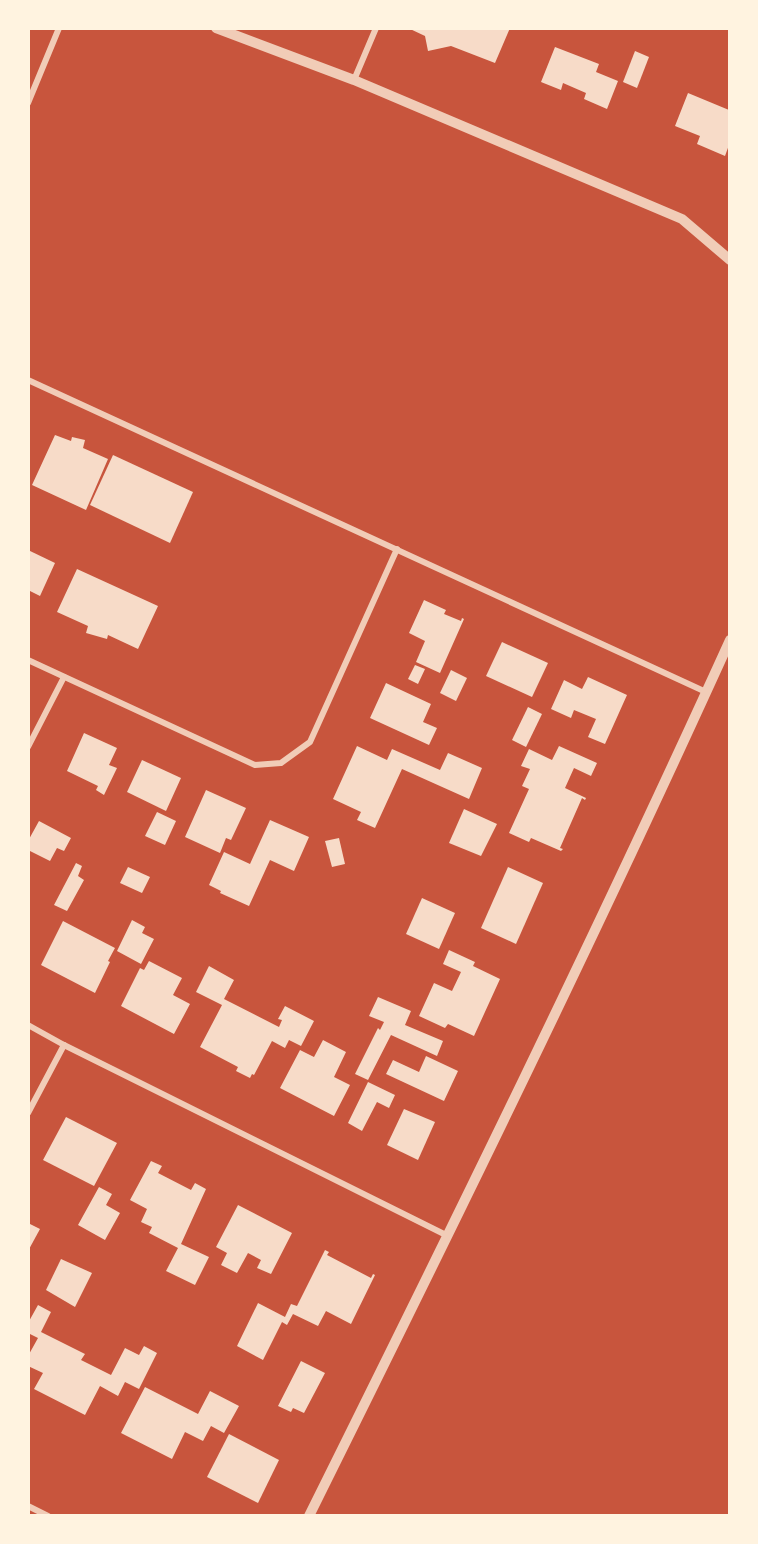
<svg xmlns="http://www.w3.org/2000/svg" width="758" height="1544" font-family="'Source Sans 3',sans-serif">
	<style>
		.building { fill: #f7dbc8 }
		.lines { fill: none; stroke-linecap: round; stroke-linejoin: round }
		.minor { stroke: #f1ccb7; stroke-width: 6 }
		.tertiary { stroke: #f1ccb7; stroke-width: 10 }
	</style>
	<rect width="100%" height="100%" fill="#c8553d"/>
	<g class="building">
		<path d="M408,28H510L495,63L451,46L428,51L425,36Z"/>
		<path d="M555,47L599,64L596,72L618,81L607,109L584,99L586,93L563,83L561,90L541,82Z"/>
		<path d="M635,51L649,57L637,88L623,82Z"/>
		<path d="M688,93L729,110V145L725,156L697,144L700,136L675,126Z"/>
		<path d="M55,435L71,441L72,437L85,440L83,448L108,459L86,510L32,485Z"/>
		<path d="M113,455L193,492L170,543L90,505Z"/>
		<path d="M28,550L55,563L40,596L28,590Z"/>
		<path d="M77,569L158,606L138,649L108,635L107,639L86,633L88,626L57,612Z"/>
		<path d="M424,600L446,610L444,614L461,621L462,618L464,619L440,673L416,662L425,641L409,633Z"/>
		<path d="M502,642L548,663L532,697L486,676Z"/>
		<path d="M415,665L425,669L418,684L408,679Z"/>
		<path d="M451,670L467,678L456,701L440,693Z"/>
		<path d="M588,677L627,695L605,744L588,737L596,719L574,710L571,718L551,709L564,680L582,689Z"/>
		<path d="M386,683L431,704L423,722L437,728L429,745L370,718Z"/>
		<path d="M528,707L542,714L526,747L512,740Z"/>
		<path d="M84,733L117,748L109,765L117,768L104,795L96,790L98,786L67,771Z"/>
		<path d="M357,746L387,760L392,749L440,770L448,753L482,768L469,799L402,769L375,828L357,820L361,812L333,799Z"/>
		<path d="M559,746L597,763L591,776L574,768L565,788L586,798L585,800L582,798L560,848L563,849L561,851L531,838L529,842L509,833L529,789L522,786L530,769L521,766L529,749L552,760Z"/>
		<path d="M142,760L181,778L166,811L127,792Z"/>
		<path d="M206,790L246,808L231,840L226,838L220,853L185,837Z"/>
		<path d="M464,809L497,824L481,856L449,843Z"/>
		<path d="M157,812L176,821L165,845L145,836Z"/>
		<path d="M270,820L309,837L294,871L270,860L249,906L220,893L221,891L209,885L224,852L250,864Z"/>
		<path d="M39,821L71,838L64,851L57,848L50,861L28,850V841Z"/>
		<path d="M339,838L345,864L332,867L325,841Z"/>
		<path d="M76,863L82,866L78,876L84,880L67,911L54,905Z"/>
		<path d="M128,867L150,877L142,893L120,883Z"/>
		<path d="M508,867L543,883L516,944L481,928Z"/>
		<path d="M422,898L455,913L439,949L406,934Z"/>
		<path d="M132,920L145,927L142,933L154,939L141,964L117,951Z"/>
		<path d="M63,921L115,948L108,961L110,962L95,993L41,965Z"/>
		<path d="M449,950L475,962L473,966L500,979L474,1036L448,1024L445,1028L419,1016L434,983L452,991L461,972L443,964Z"/>
		<path d="M149,961L182,978L173,995L190,1004L174,1034L121,1006L140,968L144,970Z"/>
		<path d="M209,966L234,980L224,999L279,1027L282,1020L278,1019L285,1006L314,1021L301,1046L289,1040L285,1048L272,1041L254,1075L252,1074L250,1078L236,1071L238,1067L200,1047L222,1005L196,992Z"/>
		<path d="M378,997L411,1011L405,1025L443,1041L437,1056L391,1035L368,1080L355,1074L378,1028L380,1030L384,1022L369,1016Z"/>
		<path d="M323,1040L346,1052L334,1077L350,1085L334,1116L280,1088L300,1050L314,1057Z"/>
		<path d="M426,1056L458,1071L444,1101L386,1074L393,1060L419,1072Z"/>
		<path d="M368,1082L395,1095L389,1108L377,1102L362,1131L348,1123Z"/>
		<path d="M404,1109L435,1122L418,1160L387,1145Z"/>
		<path d="M66,1117L117,1143L94,1186L43,1160Z"/>
		<path d="M151,1161L162,1166L158,1173L191,1190L195,1183L206,1189L181,1244L209,1257L195,1285L166,1271L178,1248L149,1233L152,1227L141,1222L147,1209L130,1200Z"/>
		<path d="M99,1187L112,1194L106,1205L120,1213L105,1240L78,1225Z"/>
		<path d="M238,1205L292,1233L271,1274L257,1268L261,1260L248,1253L237,1273L221,1265L227,1253L216,1247Z"/>
		<path d="M28,1223L40,1229L28,1251Z"/>
		<path d="M325,1250L329,1252L327,1255L371,1278L373,1274L375,1275L351,1324L326,1311L318,1326L293,1314L287,1325L282,1322L263,1360L237,1346L258,1303L285,1317L291,1304L297,1306Z"/>
		<path d="M61,1259L92,1273L75,1307L46,1290Z"/>
		<path d="M38,1305L51,1312L41,1332L85,1354L81,1360L111,1375L125,1348L139,1355L144,1346L157,1353L139,1389L125,1382L118,1396L100,1386L85,1415L34,1389L43,1373L28,1366V1356L38,1338L28,1333V1323Z"/>
		<path d="M301,1361L325,1373L304,1413L293,1408L291,1412L278,1406Z"/>
		<path d="M145,1387L198,1414L210,1391L239,1406L224,1433L211,1426L203,1441L185,1432L172,1459L121,1433Z"/>
		<path d="M229,1434L279,1460L258,1503L207,1477Z"/>
	</g>
	<g class="lines">
		<g class="minor">
			<path d="M354,80L376,28"/>
			<path d="M28,103L59,28"/>
			<path d="M28,380L706,692"/>
			<path d="M28,660L255,765L281,763L310,742L397,549"/>
			<path d="M28,747L64,677"/>
			<path d="M28,1025L64,1045L448,1236"/>
			<path d="M28,1113L64,1045"/>
			<path d="M28,1506L48,1516"/>
		</g>
		<g class="tertiary">
			<path d="M216,28L354,80L682,219L730,260"/>
			<path d="M309,1516C453,1226 596,935 730,640"/>
		</g>
	</g>
	<rect width="758" height="1544" fill="none" stroke="#fff3e0" stroke-width="60"/>
</svg>
